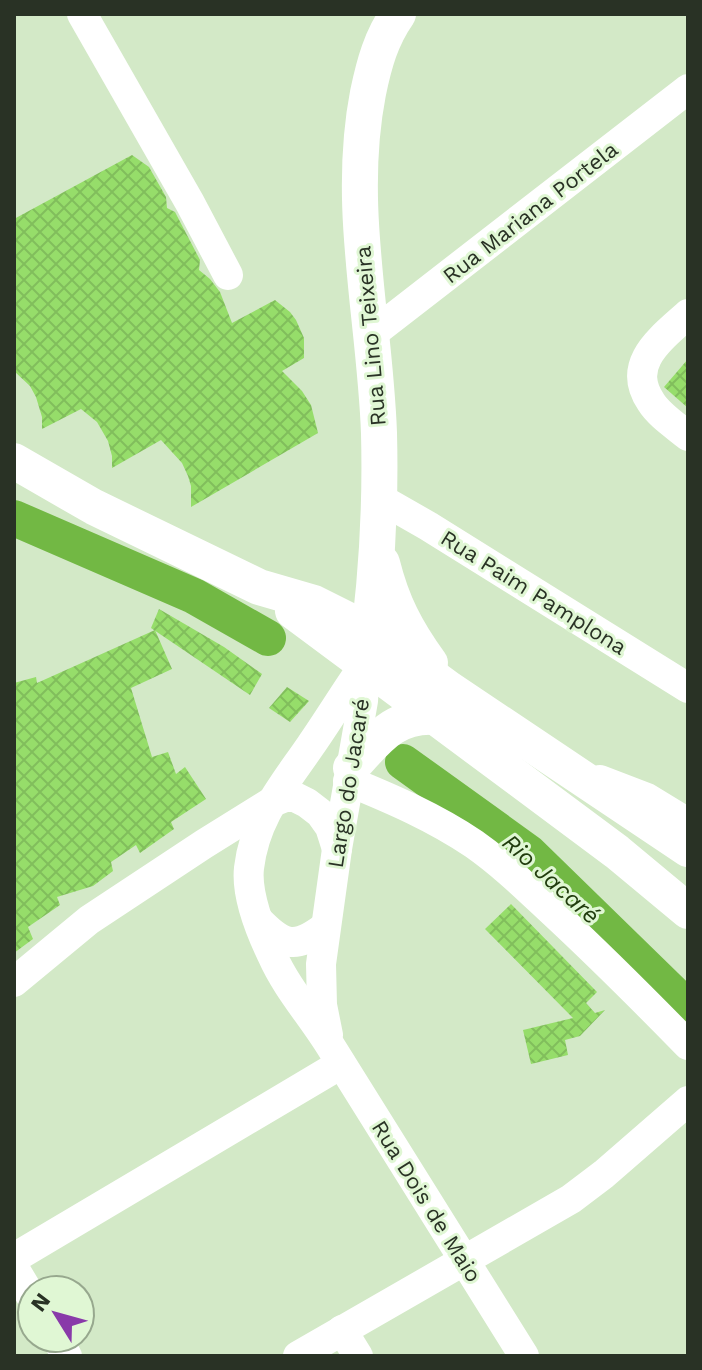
<svg xmlns="http://www.w3.org/2000/svg" width="702" height="1370" font-family="'Work Sans',sans-serif">
	<style>
		.lines { fill: none; stroke-linecap: round; stroke-linejoin: round }
		.river { stroke: #72b844; stroke-width: 36 }
		.building { fill: url(#building-cross-hatch) }
		.minor { stroke: #fff; stroke-width: 30 }
		.major { stroke: #fff; stroke-width: 36 }
		.labels { text-anchor: middle; stroke-width: 6; stroke-linejoin: round; paint-order: stroke }
		.street-label { font-size: 22px; fill: #293225; stroke: #e0f7d4 }
		.water-label { font-size: 24px; font-style: italic; fill: #213c0e; stroke: #e0f7d4 }
	</style>
	<defs>
		<pattern id="building-cross-hatch" width="8" height="8" patternUnits="userSpaceOnUse" patternTransform="scale(2)"><rect width="8" height="8" fill="#96dd6a"/><path d="M0 0l8 8M0 8l8-8" fill="none" stroke="#81be5c"/></pattern>
	</defs>
	<rect width="100%" height="100%" fill="#d3e9c7"/>
	<g class="lines">
		<g class="river">
			<path d="M14,518L194,596L268,638"/>
			<path d="M403,762L528,852L688,1008"/>
		</g>
	</g>
	<g class="building">
		<path d="M132,155L149,167L166,197L167,208L175,212L200,260L199,270L210,279L220,292L232,323L275,300L290,312L296,320L304,338V358L282,371L302,391L311,405L318,433L191,507V486L188,476L182,463L161,440L112,468V456L108,441L97,422L81,409L42,429V417L36,397L30,386L14,371V219Z"/>
		<path d="M688,359V408L664,387Z"/>
		<path d="M159,609L224,647L262,674L250,695L151,628Z"/>
		<path d="M155,630L172,669L131,688L152,757L168,752L176,774L185,767L206,799L171,822L174,829L140,853L136,845L111,862L113,871L93,886L57,897L60,905L28,927L33,939L14,953V683L36,677L37,683Z"/>
		<path d="M287,687L309,701L290,722L269,708Z"/>
		<path d="M511,904L597,992L586,1003L595,1013L605,1010L580,1036L565,1040L568,1055L531,1064L523,1030L573,1018L485,929Z"/>
	</g>
	<g class="lines">
		<g class="minor">
			<path d="M82,14L190,203L228,275"/>
			<path d="M688,314C662,338 625,363 651,402C659,415 676,426 688,436"/>
			<path d="M372,334L688,89"/>
			<path d="M379,498L428,526L688,688"/>
			<path d="M365,664C346,691 329,719 311,745C283,786 255,817 249,868C246,894 261,932 272,955C287,989 312,1016 331,1047C396,1150 460,1253 524,1356"/>
			<path d="M600,780L647,798L688,823"/>
			<path d="M348,781C392,799 434,817 474,844C504,865 530,891 557,916C602,958 645,1001 688,1045"/>
			<path d="M258,920C283,946 295,950 325,927"/>
			<path d="M14,982L89,920L204,844L270,803L285,797H295L307,803L320,813L330,827L337,849"/>
			<path d="M328,1035L322,1005L321,964L337,849L363,701L365,667"/>
			<path d="M14,1258L341,1064"/>
			<path d="M14,1268L32,1298"/>
			<path d="M342,1330L358,1356"/>
			<path d="M56,1338L67,1356"/>
			<path d="M298,1356L571,1199L604,1174L688,1101"/>
		</g>
		<g class="major">
			<path d="M14,461L94,507L259,587L314,603L370,631L449,689L688,849"/>
			<path d="M382,563C392,603 406,630 430,663"/>
			<path d="M293,611L617,852L688,911"/>
			<path d="M365,664C376,588 381,510 379,433C375,319 346,206 368,93C374,64 381,38 398,14"/>
			<path d="M351,768C377,740 394,714 436,717"/>
		</g>
	</g>
	<g class="labels">
		<g class="street-label">
			<text transform="translate(530 212) rotate(-38)" y="8">Rua Mariana Portela</text>
			<text transform="translate(370 336) rotate(-95)" y="8">Rua Lino Teixeira</text>
			<text transform="translate(534 592) rotate(32)" y="8">Rua Paim Pamplona</text>
			<text transform="translate(348 783) rotate(-81)" y="8">Largo do Jacaré</text>
			<text transform="translate(427 1201) rotate(58)" y="8">Rua Dois de Maio</text>
		</g>
		<g class="water-label">
			<text transform="translate(551 879) rotate(42)" y="8">Rio Jacaré</text>
		</g>
	</g>
	<rect width="702" height="1370" fill="none" stroke="#293225" stroke-width="32"/>
	<g transform="translate(56 1314) rotate(307)"><circle r="38" fill="#e0f7d4" stroke="#97a88e" stroke-width="2"/>
	<path d="M0-6L14 30L0 20L-14 30Z" fill="#893aa9"/>
	<text y="-12" font-size="22" font-weight="bold" text-anchor="middle" fill="#293225">N</text>
	</g>
</svg>
